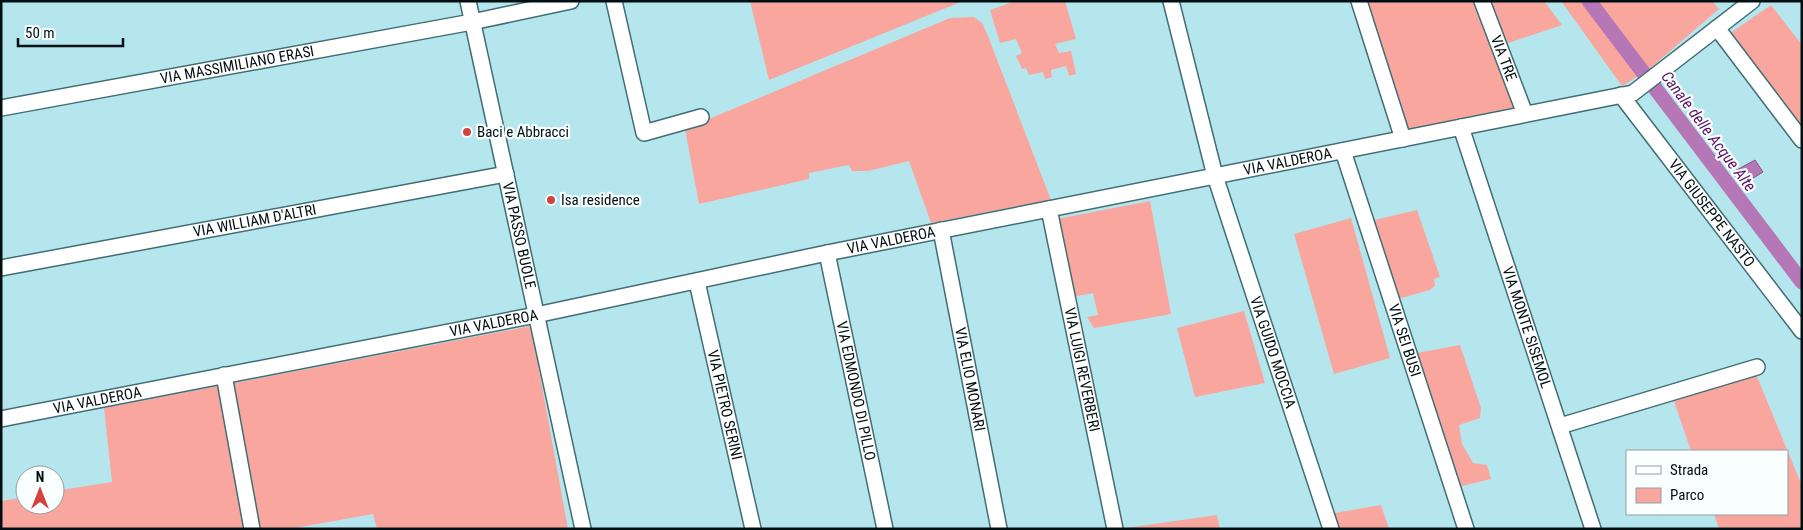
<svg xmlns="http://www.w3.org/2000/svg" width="1803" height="530" font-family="'Roboto Condensed',sans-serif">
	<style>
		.green { fill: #f9a79e }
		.water { fill: #b577b6; stroke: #7f5884 }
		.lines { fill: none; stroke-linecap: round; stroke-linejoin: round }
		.canal { stroke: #b577b6; stroke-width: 15 }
		.street-casing { stroke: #406e74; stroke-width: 18 }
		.street { stroke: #fff; stroke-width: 15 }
		.poi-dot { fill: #d2443e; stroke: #f9fefe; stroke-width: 2 }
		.labels { text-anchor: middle; stroke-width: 4.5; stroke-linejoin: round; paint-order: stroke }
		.street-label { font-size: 15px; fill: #000f11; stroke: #f9fefe }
		.poi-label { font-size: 15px; fill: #000f11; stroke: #f9fefe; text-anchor: start }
		.water-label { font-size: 16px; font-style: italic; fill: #5f1161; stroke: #f9fefe }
	</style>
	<rect width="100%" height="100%" fill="#b5e6ed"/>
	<g class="green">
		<path d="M750,1H963L769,80Z"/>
		<path d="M1016,1H1065L1076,39L1055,44L1059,53L1071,51L1076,74L1069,76L1066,66L1051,70L1052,77L1045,79L1043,72L1029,75L1026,68L1022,69L1016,56L1022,53L1016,39L1000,43L990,10Z"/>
		<path d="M1362,1H1544L1562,25L1505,44L1528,109L1404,137Z"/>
		<path d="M1561,1H1712L1719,9L1648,70L1622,86Z"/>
		<path d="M1771,5L1802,45V130L1726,36Z"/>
		<path d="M974,17L982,23L988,36L1051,200L931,223L909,161L868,171H852L849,165L809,173V179L699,204L685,129L950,18Z"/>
		<path d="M1150,201L1171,314L1094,328L1087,317L1098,315L1093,293L1072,297L1057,219Z"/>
		<path d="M1417,210L1440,277L1434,279L1435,286L1430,290L1394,300L1366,222Z"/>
		<path d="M1351,218L1390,358L1334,374L1294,234Z"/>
		<path d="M1244,311L1265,383L1195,397L1177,328Z"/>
		<path d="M531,326L568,529H377L373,514L289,529H1V501L25,497V505H55V491L112,482L104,408Z"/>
		<path d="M1460,345L1481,408L1480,418L1459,425L1462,444L1473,463L1487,465L1491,479L1450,489L1412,354Z"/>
		<path d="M1756,374L1802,486V529H1719L1714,514H1787V451H1691L1674,401Z"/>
		<path d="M1381,505L1389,529H1334L1329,514Z"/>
		<path d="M1217,515L1220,529L1126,528Z"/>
	</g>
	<path class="water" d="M1755,160L1763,172L1742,185L1733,172Z"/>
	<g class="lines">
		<path class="canal" d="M1589,1L1802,282"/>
		<defs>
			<g id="street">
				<path id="s1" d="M468,1L583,529"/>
				<path d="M614,1L644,133L701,117"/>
				<path id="s2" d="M1171,1L1215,176L1331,529"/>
				<path d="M1359,1L1403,139"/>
				<path id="s3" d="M1482,1L1525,114"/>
				<path d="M1717,28L1802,140"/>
				<path id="s4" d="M1621,95L1802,331"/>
				<path id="s5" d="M1,108L472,22L571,1"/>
				<path id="s6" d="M1461,127L1593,529"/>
				<path id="s7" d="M1343,151L1466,529"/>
				<path id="s8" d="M1049,209L1115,529"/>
				<path id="s9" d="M941,230L999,529"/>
				<path id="s10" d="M827,253L885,529"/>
				<path id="s11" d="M1,268L506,174"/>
				<path id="s12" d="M697,282L753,529"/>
				<path d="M224,375L252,529"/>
				<path id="s13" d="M1,419L536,315L827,253L1633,93L1752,1"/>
				<path d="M1560,426L1757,367"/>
			</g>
		</defs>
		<use href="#street" class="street-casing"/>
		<use href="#street" class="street"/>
	</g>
	<g class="poi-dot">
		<circle cx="467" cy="132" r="5"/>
		<circle cx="551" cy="200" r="5"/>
	</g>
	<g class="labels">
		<g class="street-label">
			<text dy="5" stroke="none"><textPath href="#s3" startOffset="61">VIA TRE</textPath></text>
			<text dy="5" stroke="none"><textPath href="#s5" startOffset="240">VIA MASSIMILIANO ERASI</textPath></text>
			<text dy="5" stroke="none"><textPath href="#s13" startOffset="1312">VIA VALDEROA</textPath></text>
			<text dy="5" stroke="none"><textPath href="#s4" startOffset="149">VIA GIUSEPPE NASTO</textPath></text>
			<text dy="5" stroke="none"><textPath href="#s11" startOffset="258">VIA WILLIAM D'ALTRI</textPath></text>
			<text dy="5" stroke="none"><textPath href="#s1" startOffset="240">VIA PASSO BUOLE</textPath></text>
			<text dy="5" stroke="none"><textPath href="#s13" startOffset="908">VIA VALDEROA</textPath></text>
			<text dy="5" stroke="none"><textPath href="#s13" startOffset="502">VIA VALDEROA</textPath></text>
			<text dy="5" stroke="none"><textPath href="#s6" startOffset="211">VIA MONTE SISEMOL</textPath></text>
			<text dy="5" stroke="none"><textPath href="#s7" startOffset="199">VIA SEI BUSI</textPath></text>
			<text dy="5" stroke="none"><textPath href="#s2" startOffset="366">VIA GUIDO MOCCIA</textPath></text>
			<text dy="5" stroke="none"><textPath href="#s8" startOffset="164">VIA LUIGI REVERBERI</textPath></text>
			<text dy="5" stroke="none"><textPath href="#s9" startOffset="152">VIA ELIO MONARI</textPath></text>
			<text dy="5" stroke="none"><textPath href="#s10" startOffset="141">VIA EDMONDO DI PILLO</textPath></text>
			<text dy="5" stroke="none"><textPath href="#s13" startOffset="98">VIA VALDEROA</textPath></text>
			<text dy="5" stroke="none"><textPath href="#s12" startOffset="126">VIA PIETRO SERINI</textPath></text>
		</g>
		<g class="poi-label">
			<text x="477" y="137">Baci e Abbracci</text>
			<text x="561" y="205">Isa residence</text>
		</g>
		<g class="water-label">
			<text transform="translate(1709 131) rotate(53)" y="6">Canale delle Acque Alte</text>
		</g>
	</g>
	<rect width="1803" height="530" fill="none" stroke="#000f11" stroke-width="5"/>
	<rect x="1626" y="450" width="162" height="65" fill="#f9fefe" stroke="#959e9f"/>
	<rect x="1636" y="466" width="25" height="8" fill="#ffffff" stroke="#959e9f"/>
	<text x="1670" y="475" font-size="15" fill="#000f11">Strada</text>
	<rect x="1636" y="488" width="25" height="15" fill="#f9a79e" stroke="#959e9f"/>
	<text x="1670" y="500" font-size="15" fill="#000f11">Parco</text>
	<g transform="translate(40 490)"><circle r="24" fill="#f9fefe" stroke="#959e9f"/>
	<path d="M0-4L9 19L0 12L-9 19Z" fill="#d2443e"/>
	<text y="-8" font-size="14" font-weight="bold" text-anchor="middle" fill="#000f11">N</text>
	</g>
	<path d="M18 38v8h105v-8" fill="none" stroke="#000f11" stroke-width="2.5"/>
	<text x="25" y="38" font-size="15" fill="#000f11" stroke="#f9fefe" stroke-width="4" paint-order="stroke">50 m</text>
</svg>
